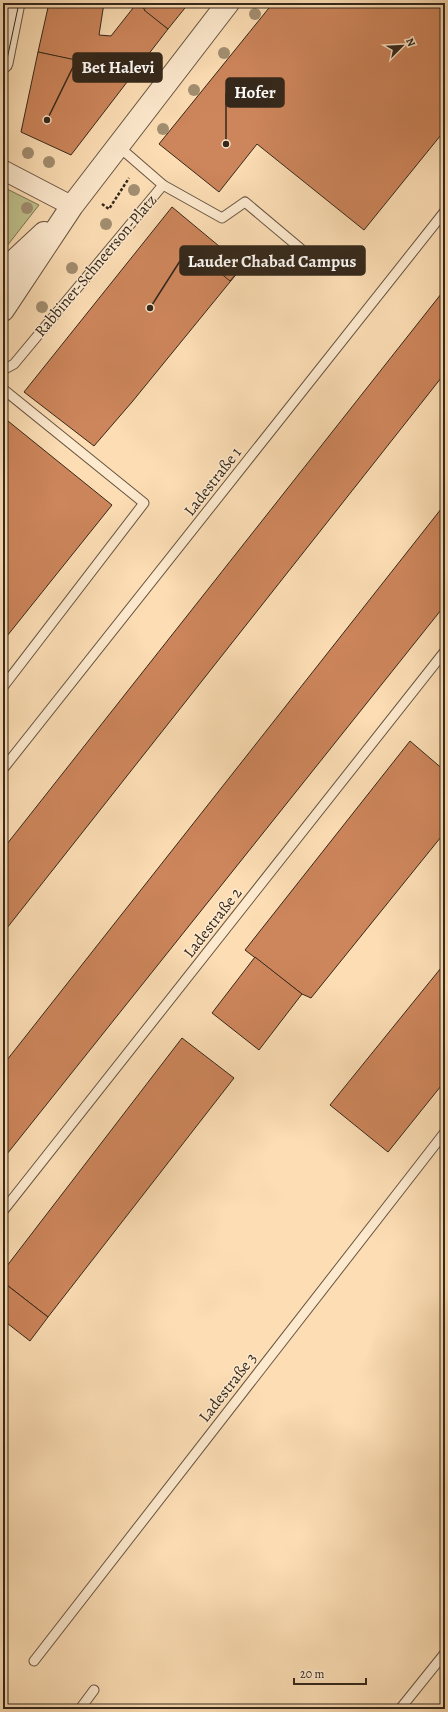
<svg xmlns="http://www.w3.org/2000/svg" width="448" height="1712" font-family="Alegreya,serif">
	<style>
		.green { fill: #bfc18d; stroke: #7a7454 }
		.building { fill: #cd855b; stroke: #35281b }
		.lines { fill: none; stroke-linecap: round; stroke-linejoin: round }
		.service-casing { stroke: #675541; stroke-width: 11 }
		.minor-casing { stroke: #675541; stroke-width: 21 }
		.tertiary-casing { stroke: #675541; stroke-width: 24 }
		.path { stroke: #35281b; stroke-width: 2.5; stroke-dasharray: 3 2; stroke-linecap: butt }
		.service { stroke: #fde9ce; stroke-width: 9 }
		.minor { stroke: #fde9ce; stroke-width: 19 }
		.tertiary { stroke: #fde9ce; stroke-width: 22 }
		.tram { stroke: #35281b; stroke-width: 1 }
		.tree { fill: #a28e70 }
		.labels { text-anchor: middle; stroke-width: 3; stroke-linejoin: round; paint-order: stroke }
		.street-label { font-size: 16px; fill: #35281b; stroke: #fde9ce }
		.leader { fill: none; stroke: #35281b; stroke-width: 1.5 }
		.callout-dot { fill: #35281b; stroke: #fde9ce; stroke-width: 1.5 }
		.callout { fill: #35281b; stroke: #35281b; stroke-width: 1.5 }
		.callout-label { font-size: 17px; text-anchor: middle; font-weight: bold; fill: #fff }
	</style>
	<rect width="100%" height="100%" fill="#fcddb4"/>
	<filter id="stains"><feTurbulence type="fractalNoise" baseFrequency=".005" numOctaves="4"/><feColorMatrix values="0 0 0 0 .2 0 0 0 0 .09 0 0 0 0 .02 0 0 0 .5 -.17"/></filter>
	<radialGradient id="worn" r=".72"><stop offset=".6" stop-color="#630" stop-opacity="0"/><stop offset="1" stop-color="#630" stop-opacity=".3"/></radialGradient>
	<path class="green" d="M3,187L39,205L3,251Z"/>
	<g class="building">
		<path d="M49,3H104L99,35L111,36L137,3L168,29L134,73L92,64L38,52Z"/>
		<path d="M149,3H189L168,29L144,10Z"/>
		<path d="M273,3H445V130L364,230L257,144L219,192L159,144Z"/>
		<path d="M38,52L76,60L73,76L80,80L92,64L134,73L71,155L21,132Z"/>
		<path d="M172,207L243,266L132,402L94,446L24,392Z"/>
		<path d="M219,248L243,266L230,281L207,262Z"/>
		<path d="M445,289V373L3,933V849Z"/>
		<path d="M3,417L112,505L3,641Z"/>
		<path d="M445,504V605L3,1159V1065Z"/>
		<path d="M410,741L445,771V832L311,998L302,994L245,950Z"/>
		<path d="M255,957L302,994L259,1050L212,1013Z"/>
		<path d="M445,963V1081L388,1152L330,1105Z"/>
		<path d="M182,1038L234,1078L48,1317L3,1282V1271Z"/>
		<path d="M3,1282L48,1317L30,1341L3,1320Z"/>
	</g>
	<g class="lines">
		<defs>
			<g id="service">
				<path d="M118,146L163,185L222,218L245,202L301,249"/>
				<path d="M3,370L14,364L163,185"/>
				<path d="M3,389L144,503L3,687"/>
				<path d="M3,769L445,211"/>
				<path d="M3,1211L445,651"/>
				<path d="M34,1661L445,1132"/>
				<path d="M80,1709L94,1690"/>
				<path d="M400,1709L445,1653"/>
			</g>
			<g id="minor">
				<path d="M3,63L15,3"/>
				<path d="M3,170L72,206"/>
			</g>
			<g id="tertiary">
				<path d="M3,274L14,261L44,233"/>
				<path d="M3,310L72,206L228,3"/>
			</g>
		</defs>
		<use href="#service" class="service-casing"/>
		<use href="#minor" class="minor-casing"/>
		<use href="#tertiary" class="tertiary-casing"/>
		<path class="path" d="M102,204L109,209L129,178"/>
		<use href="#service" class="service"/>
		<use href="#minor" class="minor"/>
		<use href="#tertiary" class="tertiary"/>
		<g class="tram">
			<path d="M3,28L8,3"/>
			<path d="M3,78L19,3"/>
		</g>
	</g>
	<g class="tree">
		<circle cx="255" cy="14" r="6"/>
		<circle cx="224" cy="53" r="6"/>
		<circle cx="194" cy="90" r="6"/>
		<circle cx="163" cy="129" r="6"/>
		<circle cx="28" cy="153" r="6"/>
		<circle cx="49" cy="162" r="6"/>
		<circle cx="134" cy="190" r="6"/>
		<circle cx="27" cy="208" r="6"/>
		<circle cx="106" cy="224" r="6"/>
		<circle cx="72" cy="268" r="6"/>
		<circle cx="42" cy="307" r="6"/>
	</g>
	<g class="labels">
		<g class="street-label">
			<text transform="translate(95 265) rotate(-50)" y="6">Rabbiner-Schneerson-Platz</text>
			<text transform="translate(212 481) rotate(-52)" y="6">Ladestraße 1</text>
			<text transform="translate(212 922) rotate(-52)" y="6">Ladestraße 2</text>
			<text transform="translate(227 1387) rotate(-52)" y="6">Ladestraße 3</text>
		</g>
	</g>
	<path class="leader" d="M47 120L73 67M226 144L226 93M150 308L180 261"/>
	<g class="callout-dot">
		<circle cx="47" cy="120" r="4"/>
		<circle cx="226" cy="144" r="4"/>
		<circle cx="150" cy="308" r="4"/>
	</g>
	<g class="callout">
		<rect x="73" y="53" width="89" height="29" rx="4"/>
		<rect x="226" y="78" width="58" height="29" rx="4"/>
		<rect x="180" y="246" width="185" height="29" rx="4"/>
	</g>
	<g class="callout-label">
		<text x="118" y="73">Bet Halevi</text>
		<text x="255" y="98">Hofer</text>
		<text x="272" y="267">Lauder Chabad Campus</text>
	</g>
	<rect width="448" height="1712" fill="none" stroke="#fcddb4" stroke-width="16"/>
	<rect x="4" y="4" width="440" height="1704" fill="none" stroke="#35281b" stroke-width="2"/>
	<rect x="8" y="8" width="432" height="1696" fill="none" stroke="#35281b"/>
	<g transform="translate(402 46) rotate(66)" stroke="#fde9ce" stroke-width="3" paint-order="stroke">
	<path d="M0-3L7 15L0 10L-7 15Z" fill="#35281b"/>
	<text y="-6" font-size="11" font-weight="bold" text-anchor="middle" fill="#35281b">N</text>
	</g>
	<path d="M294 1678v6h72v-6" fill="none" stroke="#35281b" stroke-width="2"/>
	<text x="300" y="1678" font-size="12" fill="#35281b" stroke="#fde9ce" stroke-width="3" paint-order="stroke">20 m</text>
	<rect width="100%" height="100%" filter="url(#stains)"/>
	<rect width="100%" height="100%" fill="url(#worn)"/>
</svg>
